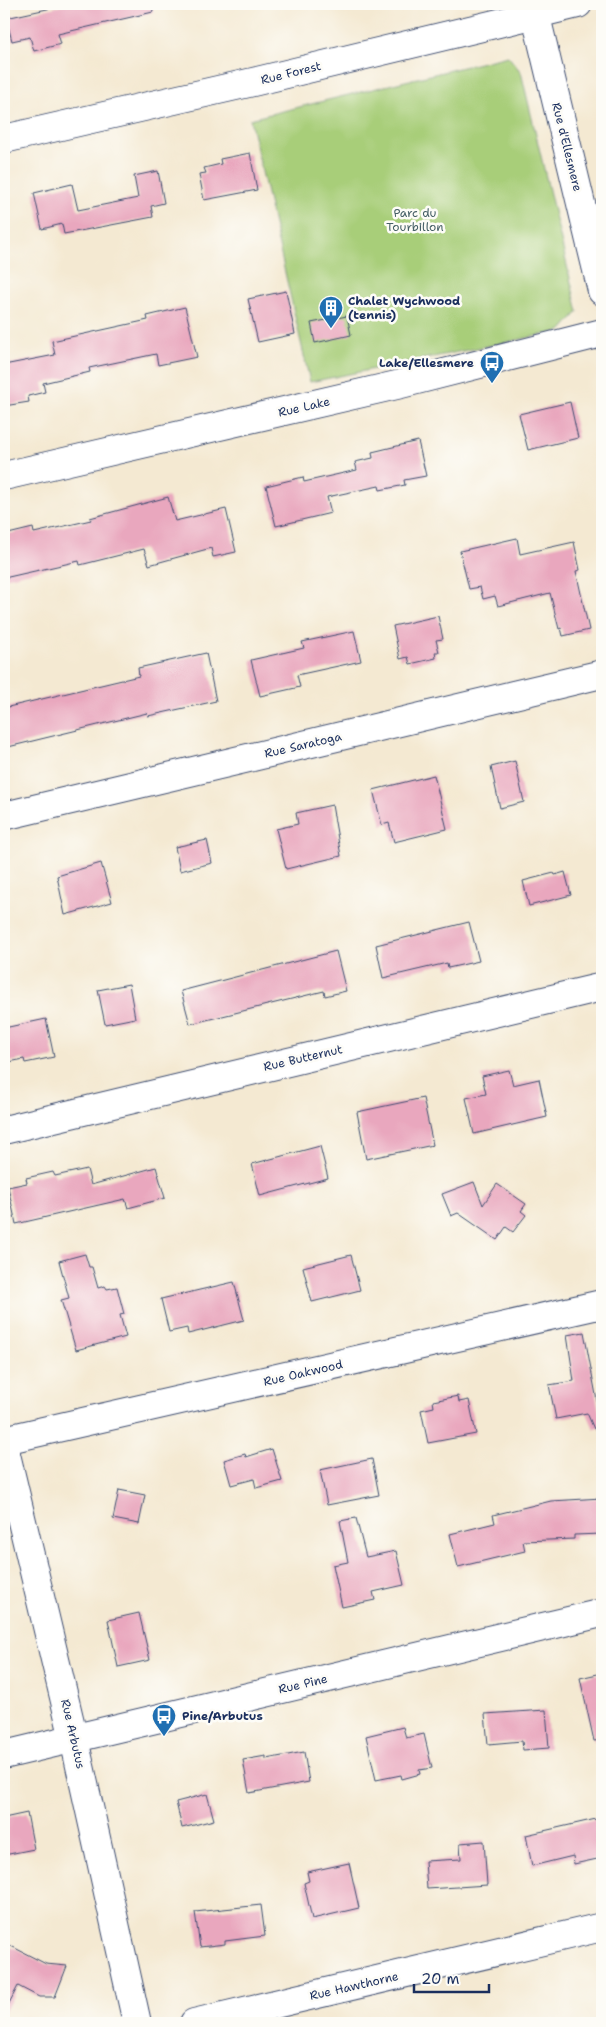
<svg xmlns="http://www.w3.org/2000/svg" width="606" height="2027" font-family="'Shantell Sans',sans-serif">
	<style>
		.green { fill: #a8ce79; stroke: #627e6c }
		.building { fill: #e9a7be }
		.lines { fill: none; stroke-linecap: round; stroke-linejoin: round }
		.minor-casing { stroke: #3c4b6f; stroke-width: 30 }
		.minor { stroke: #fff; stroke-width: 28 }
		.labels { text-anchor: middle; stroke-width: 5; stroke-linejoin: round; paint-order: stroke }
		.street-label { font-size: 12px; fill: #1b2f5e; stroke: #fdfcf7 }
		.park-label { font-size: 12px; fill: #455f66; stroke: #fdfcf7 }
		.poi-label { font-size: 12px; font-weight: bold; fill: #1b2f5e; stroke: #fdfcf7; text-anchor: start }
	</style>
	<rect width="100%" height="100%" fill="#fdfcf7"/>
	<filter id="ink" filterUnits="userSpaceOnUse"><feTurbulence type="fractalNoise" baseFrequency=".02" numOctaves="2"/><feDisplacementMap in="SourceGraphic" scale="10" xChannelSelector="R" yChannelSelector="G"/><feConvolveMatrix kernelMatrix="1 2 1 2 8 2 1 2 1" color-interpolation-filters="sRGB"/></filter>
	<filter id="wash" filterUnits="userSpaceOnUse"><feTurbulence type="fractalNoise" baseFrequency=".0096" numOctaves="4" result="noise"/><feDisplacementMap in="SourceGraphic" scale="20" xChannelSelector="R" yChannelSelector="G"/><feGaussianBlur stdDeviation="1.12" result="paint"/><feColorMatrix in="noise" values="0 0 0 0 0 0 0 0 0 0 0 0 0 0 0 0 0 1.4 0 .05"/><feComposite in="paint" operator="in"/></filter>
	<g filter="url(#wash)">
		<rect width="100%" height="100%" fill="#f4e9d2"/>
		<path class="green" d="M508,56L521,72L578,312L561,331L310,382L250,119Z"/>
		<g id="blocks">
			<g class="building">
				<path d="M70,4H152L153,12L58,34L61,44L34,51L30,37L12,41L6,18Z"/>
				<path d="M250,153L257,190L204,200L199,174L206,173L204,168L221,164L220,159Z"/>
				<path d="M158,171L164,203L151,206L153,217L64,234L62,224L42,229L34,193L72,184L78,210L138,198L134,176Z"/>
				<path d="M286,291L295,334L258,342L248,299Z"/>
				<path d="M185,307L197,357L158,365L156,354L89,368L90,372L43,383L45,392L28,396L29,402L4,406V365L55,355L52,341L148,320L147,316Z"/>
				<path d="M347,316L351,335L315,343L311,323Z"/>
				<path d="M570,402L578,438L528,450L519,414Z"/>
				<path d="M418,441L426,476L404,480L405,485L380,490L379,486L327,497L331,513L276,526L266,486L303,477L304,482L357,470L355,462L373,458L372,452Z"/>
				<path d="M168,497L175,521L226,509L236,552L213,557L211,548L149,565L144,549L80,565L79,561L4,578V535L33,528L34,533L91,520L90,518Z"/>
				<path d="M517,538L520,554L574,542L580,570L576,571L589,630L563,636L561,628L559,629L550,593L498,606L495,596L483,599L480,587L469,589L460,551Z"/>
				<path d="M438,616L443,639L436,640L439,652H435L436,658L410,664L408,657L400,659L393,626Z"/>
				<path d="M354,631L361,661L297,675L300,687L260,696L251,660L304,648L302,642Z"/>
				<path d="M206,653L216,701L148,716L147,713L4,748V708L139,676L138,668Z"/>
				<path d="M515,761L524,802L500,808L491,767Z"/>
				<path d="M434,775L447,829L394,842L389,823L382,825L373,790Z"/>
				<path d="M332,805L341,856L286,869L276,829L298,824L296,813Z"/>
				<path d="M207,840L212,863L180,871L175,847Z"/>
				<path d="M101,863L112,902L65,915L57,876Z"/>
				<path d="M565,872L571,895L529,906L523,881L554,873L555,875Z"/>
				<path d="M469,922L479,961L448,968L447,963L383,978L376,945Z"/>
				<path d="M336,951L346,991L325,996L324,991L190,1024L181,991Z"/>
				<path d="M129,984L135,1018L105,1024L98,990Z"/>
				<path d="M46,1019L54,1057L25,1063L24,1059L4,1063V1028Z"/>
				<path d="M509,1070L513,1085L539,1079L547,1117L474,1134L466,1098L486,1094L482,1076Z"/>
				<path d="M423,1098L433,1145L366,1159L357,1112Z"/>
				<path d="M320,1146L328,1178L260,1196L252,1164Z"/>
				<path d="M156,1167L165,1198L128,1208L125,1199L16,1224L8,1187L27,1183L26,1178L53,1172L55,1176L87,1169L91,1185Z"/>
				<path d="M474,1182L483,1205L497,1184L526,1204L521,1211L526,1215L513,1232L506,1227L497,1240L458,1213L451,1216L442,1194Z"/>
				<path d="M85,1254L89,1267H92L98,1288L105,1286L107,1289L117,1287L124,1314L120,1315L126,1337L76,1350L61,1300L69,1298L59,1261Z"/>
				<path d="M351,1255L360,1290L312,1302L303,1267Z"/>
				<path d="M234,1282L244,1320L188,1334L187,1328L169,1332L161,1299Z"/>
				<path d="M584,1332L602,1427L594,1429L587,1413L556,1419L549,1385L574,1381L567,1335Z"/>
				<path d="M458,1396L459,1402L469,1400L476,1434L428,1443L421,1410L434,1407L433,1401Z"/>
				<path d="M272,1449L282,1481L256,1488L254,1479L231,1485L224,1460L245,1454L246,1457Z"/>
				<path d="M372,1459L379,1495L327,1505L320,1470Z"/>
				<path d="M119,1490L145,1495L139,1524L113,1519Z"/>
				<path d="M602,1498V1534L574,1535V1539L523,1541L525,1551L458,1567L450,1534L495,1523L493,1515L551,1501Z"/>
				<path d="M356,1518L366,1557L396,1551L404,1585L373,1592L375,1600L342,1607L333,1565L348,1562L340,1521Z"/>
				<path d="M139,1613L150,1660L118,1667L108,1620Z"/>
				<path d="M602,1673V1740L594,1741L580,1678Z"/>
				<path d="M546,1710L549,1748L523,1750L522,1741L488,1744L485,1714Z"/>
				<path d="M403,1727L406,1738L424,1734L432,1768L419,1770L420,1774L402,1779L401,1775L376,1780L366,1736Z"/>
				<path d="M304,1752L309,1782L249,1793L243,1760L266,1756V1759Z"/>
				<path d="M207,1794L214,1820L182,1828L176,1802Z"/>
				<path d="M27,1813L34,1849L4,1855V1818Z"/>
				<path d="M596,1819L602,1845V1858L574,1864L573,1856L532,1866L526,1835Z"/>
				<path d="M484,1841L487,1885L427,1889L425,1861L461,1859L460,1843Z"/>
				<path d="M349,1863L359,1908L312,1919L304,1883L309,1881L307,1872Z"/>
				<path d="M261,1905L265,1936L225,1941V1944L200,1947L195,1912Z"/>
				<path d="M9,1945L46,1964L67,1966L55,1997H39L18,1986L4,2013V1955Z"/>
			</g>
		</g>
	</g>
	<g filter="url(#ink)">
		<use href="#blocks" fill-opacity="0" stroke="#3c4b6f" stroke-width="1"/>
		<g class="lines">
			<defs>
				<g id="minor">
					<path d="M533,4L602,291"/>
					<path d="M4,139L253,82L578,4"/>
					<path d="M4,476L401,384L602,333"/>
					<path d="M4,816L602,674"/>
					<path d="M4,1130L602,987"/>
					<path d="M4,1440L602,1304"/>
					<path d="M4,1446L74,1739L137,2023"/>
					<path d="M4,1755L602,1613"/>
					<path d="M194,2023L602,1927"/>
				</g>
			</defs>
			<use href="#minor" class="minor-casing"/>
			<use href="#minor" class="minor"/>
		</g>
	</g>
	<defs>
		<symbol id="building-pin" viewBox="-11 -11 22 30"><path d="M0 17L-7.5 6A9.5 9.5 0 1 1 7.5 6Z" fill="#1f6fb2" stroke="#fdfcf7"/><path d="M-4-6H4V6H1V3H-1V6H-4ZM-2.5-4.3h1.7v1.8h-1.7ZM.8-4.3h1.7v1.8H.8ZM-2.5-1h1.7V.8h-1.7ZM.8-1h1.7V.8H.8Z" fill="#fff"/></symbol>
		<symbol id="bus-pin" viewBox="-11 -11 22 30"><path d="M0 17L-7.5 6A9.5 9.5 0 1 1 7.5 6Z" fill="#1f6fb2" stroke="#fdfcf7"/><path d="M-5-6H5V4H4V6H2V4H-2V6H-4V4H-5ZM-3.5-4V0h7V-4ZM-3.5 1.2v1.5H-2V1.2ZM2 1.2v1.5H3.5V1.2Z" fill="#fff"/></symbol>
	</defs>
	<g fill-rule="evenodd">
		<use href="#building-pin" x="317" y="294" width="28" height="38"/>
		<use href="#bus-pin" x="478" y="349" width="28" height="38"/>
		<use href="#bus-pin" x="150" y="1702" width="28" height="38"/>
	</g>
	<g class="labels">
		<g class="street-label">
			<text transform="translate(291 73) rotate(-14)" y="4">Rue Forest</text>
			<text transform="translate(567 147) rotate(76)" y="4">Rue d'Ellesmere</text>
			<text transform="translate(304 407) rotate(-13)" y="4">Rue Lake</text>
			<text transform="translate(303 745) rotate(-13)" y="4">Rue Saratoga</text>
			<text transform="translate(303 1058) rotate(-13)" y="4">Rue Butternut</text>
			<text transform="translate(303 1373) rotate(-13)" y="4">Rue Oakwood</text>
			<text transform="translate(303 1684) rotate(-13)" y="4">Rue Pine</text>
			<text transform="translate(73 1734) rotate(77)" y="4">Rue Arbutus</text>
			<text transform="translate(354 1986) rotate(-13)" y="4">Rue Hawthorne</text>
		</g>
		<g class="park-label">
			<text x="415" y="217">Parc du<tspan x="415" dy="14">Tourbillon</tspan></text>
		</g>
		<g class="poi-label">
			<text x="348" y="305">Chalet Wychwood<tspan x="348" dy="14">(tennis)</tspan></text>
			<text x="474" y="367" text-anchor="end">Lake/Ellesmere</text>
			<text x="182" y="1720">Pine/Arbutus</text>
		</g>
	</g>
	<rect width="606" height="2027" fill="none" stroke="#fdfcf7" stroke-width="20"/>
	<path d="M414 1984v8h75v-8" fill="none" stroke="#1b2f5e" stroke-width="2.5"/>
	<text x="421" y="1984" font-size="15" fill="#1b2f5e" stroke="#fdfcf7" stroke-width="4" paint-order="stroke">20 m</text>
</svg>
